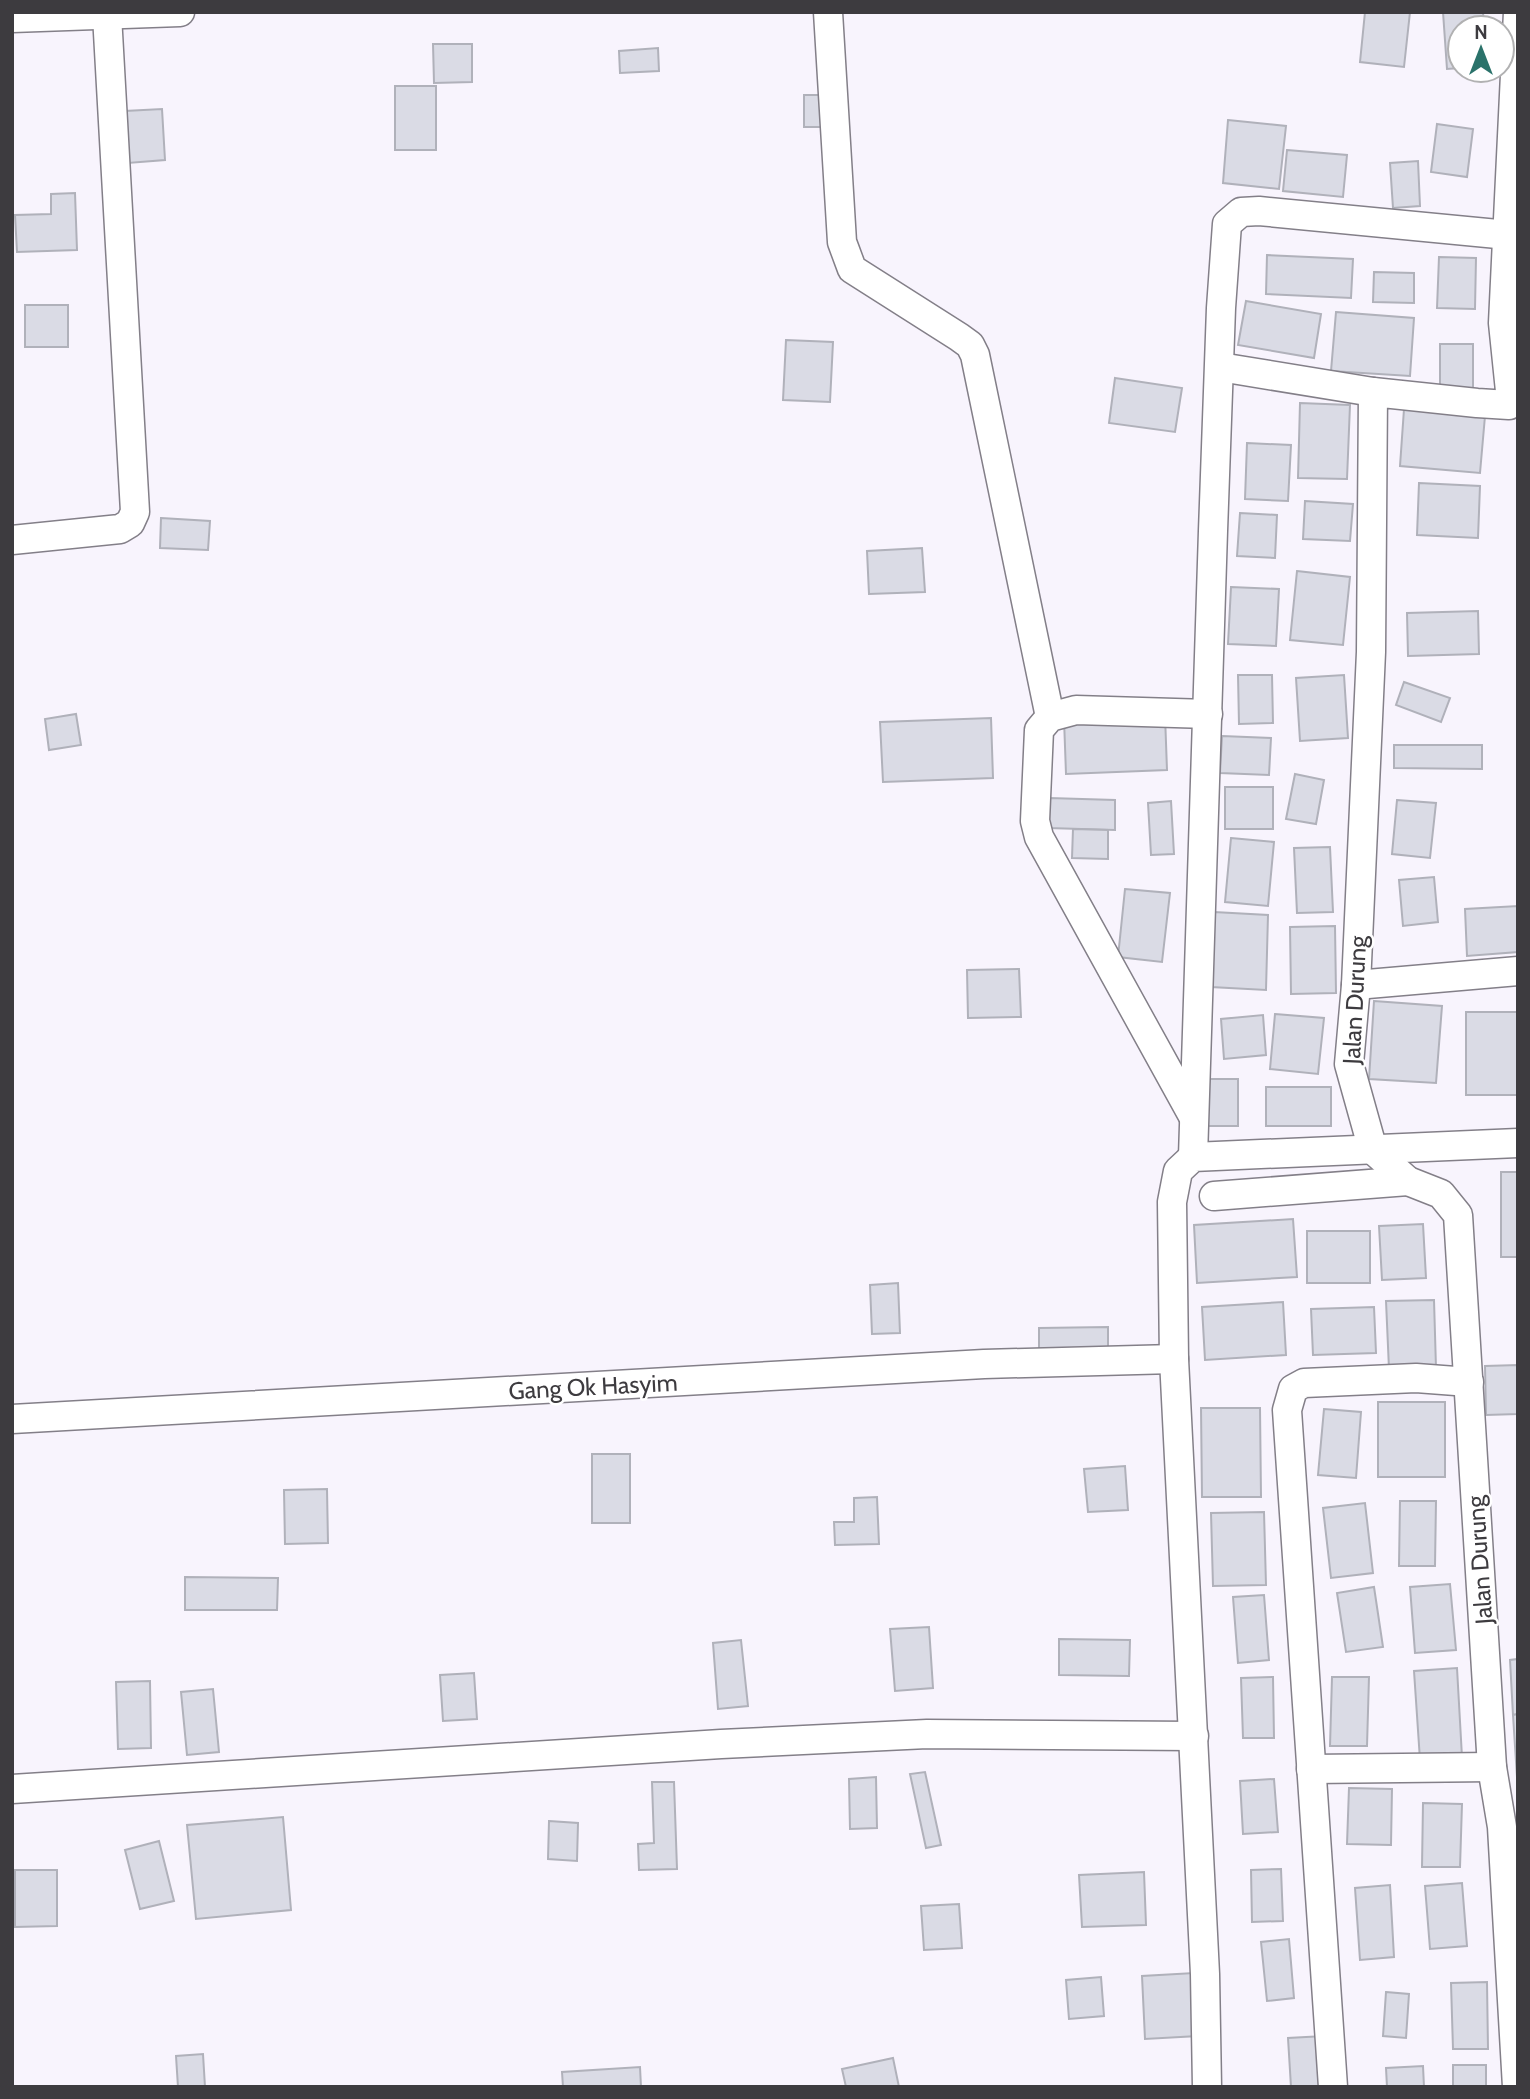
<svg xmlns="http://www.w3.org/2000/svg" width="1530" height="2099" font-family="Cabin,sans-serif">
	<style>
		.building { fill: #dadbe5; stroke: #b0b1ba; stroke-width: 2 }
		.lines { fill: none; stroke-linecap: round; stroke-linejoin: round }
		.street-casing { stroke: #837f88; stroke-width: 31 }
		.street { stroke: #fff; stroke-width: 28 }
		.labels { text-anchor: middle; stroke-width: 5; stroke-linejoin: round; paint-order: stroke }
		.street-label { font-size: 24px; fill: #3d3b3f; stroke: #fff }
	</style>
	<rect width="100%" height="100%" fill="#f8f4fd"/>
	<g class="building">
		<path d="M1365,12H1410L1404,67L1360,62Z"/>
		<path d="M1443,12H1483L1484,28H1460V68L1447,69Z"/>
		<path d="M433,44H472V82L434,83Z"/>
		<path d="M658,48L659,71L620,73L619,51Z"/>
		<rect x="395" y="86" width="41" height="64"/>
		<path d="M804,95H822L823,127H804Z"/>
		<path d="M162,109L165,160L128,163L125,111Z"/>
		<path d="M1228,120L1286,126L1279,189L1223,183Z"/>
		<path d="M1437,124L1473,129L1467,177L1431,172Z"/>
		<path d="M1287,150L1347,155L1343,197L1283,191Z"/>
		<path d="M1418,161L1420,206L1393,208L1390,163Z"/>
		<path d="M75,193L77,250L17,252L15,215L51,214V194Z"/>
		<path d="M1267,255L1353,259L1351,298L1266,294Z"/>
		<path d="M1439,257L1476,258L1475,309L1437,308Z"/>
		<path d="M1374,272L1414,273V303L1373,302Z"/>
		<path d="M1246,301L1321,314L1314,358L1238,345Z"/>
		<rect x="25" y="305" width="43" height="42"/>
		<path d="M1336,312L1414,318L1410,376L1331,371Z"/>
		<path d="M786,340L833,342L830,402L783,400Z"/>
		<rect x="1440" y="344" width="33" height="44"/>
		<path d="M1115,378L1182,388L1175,432L1109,423Z"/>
		<path d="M1300,403L1350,405L1347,479L1298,478Z"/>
		<path d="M1404,409L1485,416L1480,473L1400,466Z"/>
		<path d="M1247,443L1291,445L1288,501L1245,499Z"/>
		<path d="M1419,483L1480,486L1478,538L1417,535Z"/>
		<path d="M1305,501L1353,504L1350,541L1303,539Z"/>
		<path d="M1240,513L1277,515L1275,558L1237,556Z"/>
		<path d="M161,518L210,521L208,550L160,548Z"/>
		<path d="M922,548L925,592L869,594L867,551Z"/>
		<path d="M1297,571L1350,577L1343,645L1290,640Z"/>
		<path d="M1231,587L1279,589L1276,646L1228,644Z"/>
		<path d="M1478,611L1479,654L1408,656L1407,613Z"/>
		<path d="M1238,675H1272L1273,723L1239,724Z"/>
		<path d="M1344,675L1348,738L1300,741L1296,678Z"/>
		<path d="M1404,682L1450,698L1441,722L1396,705Z"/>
		<path d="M76,714L81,745L49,750L45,719Z"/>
		<path d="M1165,715L1167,770L1066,774L1064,719Z"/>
		<path d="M991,718L993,778L883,782L880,722Z"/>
		<path d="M1222,736L1271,738L1269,775L1220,773Z"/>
		<path d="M1394,745H1482V769L1394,768Z"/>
		<path d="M1295,774L1324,780L1316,824L1286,819Z"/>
		<rect x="1225" y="787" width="48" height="42"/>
		<path d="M1049,798L1115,800V830L1048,828Z"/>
		<path d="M1397,800L1436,803L1430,858L1392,854Z"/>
		<path d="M1171,801L1174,854L1151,855L1148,803Z"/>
		<path d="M1073,829L1108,830V859L1072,858Z"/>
		<path d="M1231,838L1274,842L1268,906L1225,902Z"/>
		<path d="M1330,847L1333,912L1297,913L1294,848Z"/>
		<path d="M1434,877L1438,922L1403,926L1399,880Z"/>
		<path d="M1125,889L1170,893L1162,962L1118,957Z"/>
		<path d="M1518,906V952L1467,956L1465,909Z"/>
		<path d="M1214,912L1268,915L1266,990L1211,987Z"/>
		<path d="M1335,926L1336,993L1291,994L1290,927Z"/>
		<path d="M1019,969L1021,1017L968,1018L967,970Z"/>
		<path d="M1374,1001L1442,1006L1436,1083L1369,1079Z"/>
		<rect x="1466" y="1012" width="52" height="83"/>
		<path d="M1275,1014L1324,1018L1318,1074L1270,1069Z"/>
		<path d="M1263,1015L1266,1055L1224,1059L1221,1019Z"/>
		<rect x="1203" y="1079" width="35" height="47"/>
		<rect x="1266" y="1087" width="65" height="39"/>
		<rect x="1501" y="1172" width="17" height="85"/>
		<path d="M1293,1219L1297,1277L1197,1283L1194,1225Z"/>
		<path d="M1423,1224L1426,1278L1382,1280L1379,1226Z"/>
		<rect x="1307" y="1231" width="63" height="52"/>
		<path d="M898,1283L900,1333L872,1334L870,1285Z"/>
		<path d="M1434,1300L1436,1368L1389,1369L1386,1301Z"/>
		<path d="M1283,1302L1286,1355L1205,1360L1202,1307Z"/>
		<path d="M1374,1307L1376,1353L1313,1355L1311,1309Z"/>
		<path d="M1108,1327V1354L1039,1356V1328Z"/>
		<path d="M1518,1365V1414L1486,1415L1485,1366Z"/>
		<rect x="1378" y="1402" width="67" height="75"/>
		<path d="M1201,1408H1260L1261,1497H1202Z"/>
		<path d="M1324,1409L1361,1412L1356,1478L1318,1475Z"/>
		<rect x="592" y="1454" width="38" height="69"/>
		<path d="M1125,1466L1128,1510L1088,1512L1084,1469Z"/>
		<path d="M327,1489L328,1543L285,1544L284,1490Z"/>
		<path d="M877,1497L879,1544L835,1545L834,1522H854V1498Z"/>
		<path d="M1400,1501H1436L1435,1566H1399Z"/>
		<path d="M1365,1503L1373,1573L1331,1578L1323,1508Z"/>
		<path d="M1264,1512L1266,1585L1213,1586L1211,1513Z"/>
		<path d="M185,1577L278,1578L277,1610H185Z"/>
		<path d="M1450,1584L1456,1650L1415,1653L1410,1587Z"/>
		<path d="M1374,1587L1383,1647L1346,1652L1337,1593Z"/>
		<path d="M1264,1595L1269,1660L1238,1663L1233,1597Z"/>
		<path d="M929,1627L933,1688L895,1691L890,1629Z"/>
		<path d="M1059,1639L1130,1640L1129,1676L1059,1675Z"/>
		<path d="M741,1640L748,1706L718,1709L713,1643Z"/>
		<path d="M1518,1659V1714L1513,1715L1510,1660Z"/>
		<path d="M1457,1668L1462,1757L1420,1760L1414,1671Z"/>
		<path d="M474,1673L477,1719L443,1721L440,1675Z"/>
		<path d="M1273,1677L1274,1738H1243L1241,1678Z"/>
		<path d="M1332,1677H1369L1367,1746H1330Z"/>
		<path d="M150,1681L151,1748L118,1749L116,1682Z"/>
		<path d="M213,1689L219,1752L187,1755L181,1692Z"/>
		<path d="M1518,1714V1793L1513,1715Z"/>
		<path d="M925,1772L941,1845L926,1848L910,1774Z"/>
		<path d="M876,1777L877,1828L850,1829L849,1779Z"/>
		<path d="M1274,1779L1278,1832L1243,1834L1240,1781Z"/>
		<path d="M652,1782H674L677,1869L639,1870L638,1844L654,1843Z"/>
		<path d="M1349,1788L1392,1789L1391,1845L1347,1844Z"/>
		<path d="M1423,1803L1462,1804L1460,1867H1422Z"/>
		<path d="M283,1817L291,1910L196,1919L187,1825Z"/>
		<path d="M549,1821L578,1823L577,1861L548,1859Z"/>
		<path d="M159,1841L174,1901L140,1909L125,1850Z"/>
		<path d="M1281,1869L1283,1921L1252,1922L1251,1870Z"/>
		<path d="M15,1870H57V1926L15,1927Z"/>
		<path d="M1144,1872L1146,1925L1082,1927L1079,1875Z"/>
		<path d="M1462,1883L1467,1946L1430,1949L1425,1886Z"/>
		<path d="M1390,1885L1394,1957L1360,1960L1355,1888Z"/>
		<path d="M959,1904L962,1948L924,1950L921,1906Z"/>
		<path d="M1289,1939L1294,1998L1267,2001L1261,1942Z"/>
		<path d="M1194,1973L1198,2036L1145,2039L1142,1976Z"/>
		<path d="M1101,1977L1104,2016L1069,2019L1066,1980Z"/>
		<path d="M1487,1982L1488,2049H1453L1451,1983Z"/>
		<path d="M1386,1992L1409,1994L1406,2038L1383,2036Z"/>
		<path d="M1324,2036L1326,2087H1291L1288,2038Z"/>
		<path d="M203,2054L205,2087H178L176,2056Z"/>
		<path d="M893,2058L899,2087H846L842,2069Z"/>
		<rect x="1453" y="2065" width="33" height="22"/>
		<path d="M1423,2066L1424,2087H1387L1386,2068Z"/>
		<path d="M640,2067L641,2087H563L562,2072Z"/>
	</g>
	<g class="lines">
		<defs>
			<g id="street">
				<path d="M828,12L842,242L852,269L959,337L970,345L975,355L1050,717"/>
				<path d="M12,18L180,12"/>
				<path d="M1220,367L1373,392"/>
				<path d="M12,540L120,529L130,523L135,512L107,15"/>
				<path d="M1356,985L1518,971"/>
				<path d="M1193,1116L1039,837L1035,821L1039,730L1050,717L1076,710L1208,714"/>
				<path d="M1193,1157L1213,531L1221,308L1227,224L1241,212L1259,211L1508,235"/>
				<path d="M1214,1196L1408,1181"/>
				<path d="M12,1419L984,1364L1174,1359"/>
				<path d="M1311,1769L1492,1767"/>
				<path d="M12,1789L721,1744L927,1734L1194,1736"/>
				<path d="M1207,2087L1205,1974L1174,1359L1172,1202L1178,1171L1193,1157L1518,1143"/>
				<path d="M1333,2087L1287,1410L1293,1389L1304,1383L1416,1378L1469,1382"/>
				<path d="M1517,2087L1502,1827L1492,1767L1458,1215L1441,1194L1408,1181L1373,1150L1349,1064L1356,985L1371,652L1373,392L1477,403L1509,405L1510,391L1503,323L1518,12"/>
			</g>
		</defs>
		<use href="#street" class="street-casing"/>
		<use href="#street" class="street"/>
	</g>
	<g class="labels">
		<g class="street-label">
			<text transform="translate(1355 1000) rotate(-87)" y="8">Jalan Durung</text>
			<text transform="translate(593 1387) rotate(-3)" y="8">Gang Ok Hasyim</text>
			<text transform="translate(1480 1560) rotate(-94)" y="8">Jalan Durung</text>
		</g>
	</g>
	<rect width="1530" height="2099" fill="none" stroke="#3d3b3f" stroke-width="28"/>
	<g transform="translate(1481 49)"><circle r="33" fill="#ffffff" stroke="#b1b1b2" stroke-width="2"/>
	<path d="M0-5L12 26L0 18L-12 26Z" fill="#2a726a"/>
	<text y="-10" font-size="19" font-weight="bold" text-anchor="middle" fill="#3d3b3f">N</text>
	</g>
</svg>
